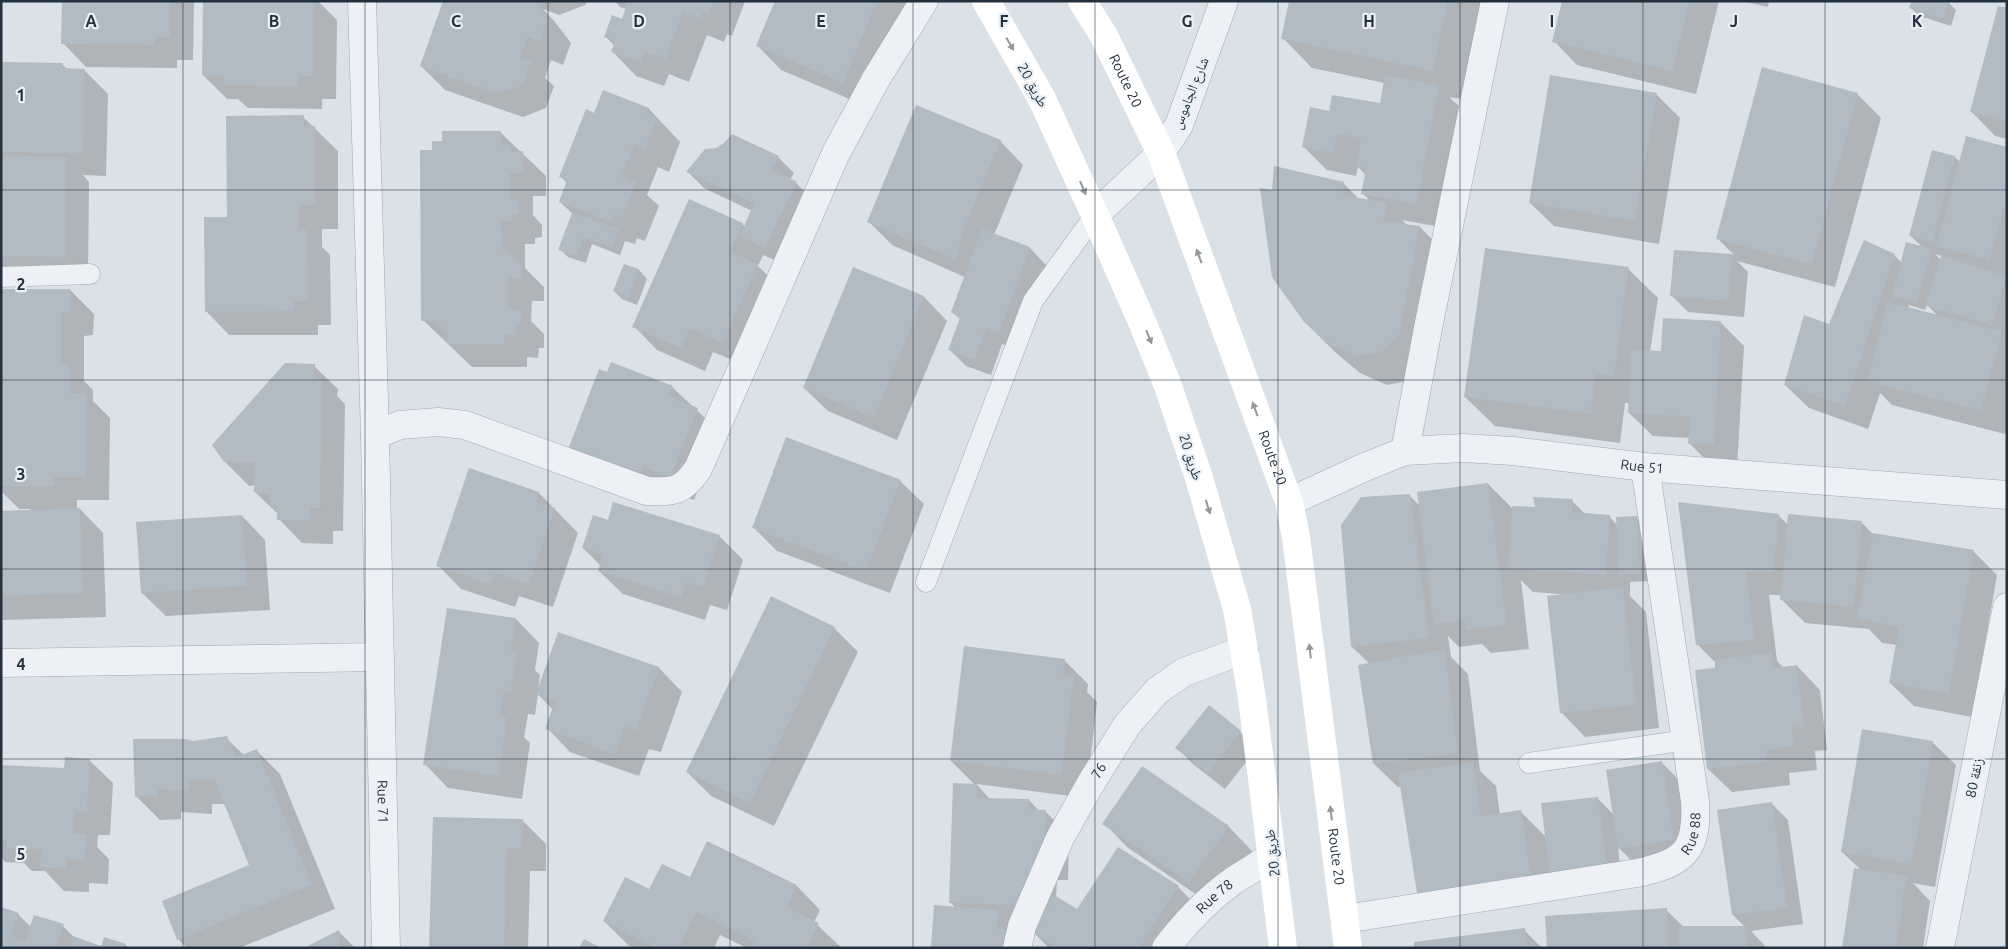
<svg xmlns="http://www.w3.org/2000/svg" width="2008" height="949" font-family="Ubuntu,'Noto Naskh Arabic',sans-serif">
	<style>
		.shadow { fill: #0003; fill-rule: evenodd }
		.building { fill: #b1bbc4 }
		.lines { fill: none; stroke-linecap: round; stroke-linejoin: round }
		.service-casing { stroke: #9fa9b1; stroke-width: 21 }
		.minor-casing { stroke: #9fa9b1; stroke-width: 29 }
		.tertiary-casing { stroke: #9fa9b1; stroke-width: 29 }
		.service { stroke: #edf1f5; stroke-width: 20 }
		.minor { stroke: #edf1f5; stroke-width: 28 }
		.tertiary { stroke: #edf1f5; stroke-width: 28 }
		.secondary { stroke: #fff; stroke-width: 28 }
		.oneway { fill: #91989e }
		.grid { fill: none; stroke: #23313e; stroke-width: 1; stroke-opacity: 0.55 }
		.labels { text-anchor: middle; stroke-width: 4.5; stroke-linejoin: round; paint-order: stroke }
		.street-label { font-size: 14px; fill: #23313e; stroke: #e9f0f5 }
		.grid-label { font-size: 16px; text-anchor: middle; font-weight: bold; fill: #23313e; stroke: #e9f0f5; stroke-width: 4.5; stroke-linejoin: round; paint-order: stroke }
	</style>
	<rect width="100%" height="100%" fill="#dae1e7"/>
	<g class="shadow">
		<path d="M63,1H194L193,60H177V68L86,67L63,43Z"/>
		<path d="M204,1H318L337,20L336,99H322V109L248,108L238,99H227L203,75Z"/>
		<path d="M444,1H587L585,5L559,15L543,9L555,22L571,43L563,65L551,60L545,78L554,86L546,108L523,117L445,90L421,66Z"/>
		<path d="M615,1H745L732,36L727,34L724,42L707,35L689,82L669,74L664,86L636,76L613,52L615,46L606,37L622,20L627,9L620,7Z"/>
		<path d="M777,1H910L866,106L781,70L758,46Z"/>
		<path d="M1290,1H1483L1463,99L1449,97L1462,109L1440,227L1402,220L1408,226L1420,227L1449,257L1413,380L1387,385L1360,373L1335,352L1305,322L1273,191L1343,183L1359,199L1370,201L1362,193L1366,175L1358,167L1356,176L1327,170L1304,147L1330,112L1381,105L1385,83L1312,68L1283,38Z"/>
		<path d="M1563,1H1719L1696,94L1577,65L1554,41Z"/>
		<path d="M1742,1H1769L1768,7Z"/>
		<path d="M1948,2L1956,10L1951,26L1919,16L1911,8Z"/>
		<path d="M2007,10V139L1995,136L1972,112Z"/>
		<path d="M1,64H62L68,70H84L108,94L106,176L83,175L89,182L88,280L1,279Z"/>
		<path d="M604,92L649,109L680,142L669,172L658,167L647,195L659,206L645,241L637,238L635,244L625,241L620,255L592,244L586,263L568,257L560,249L573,214L560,202L567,183L561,177L595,115Z"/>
		<path d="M1656,94L1680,118L1659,244L1554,226L1530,203Z"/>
		<path d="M1857,94L1881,118L1835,287L1737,261L1748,272L1744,317L1688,312L1671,295L1675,251L1734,255L1717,238Z"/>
		<path d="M303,117L338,151V229H322V247L330,255L331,325H318V335H229L206,311L228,218Z"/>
		<path d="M500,132L546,176V196H533V215L542,225V237L535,238V244H525V268L544,287V301H532L531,321L544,334V348H539L538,358L527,357V367H472L423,320L433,151L444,142Z"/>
		<path d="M1000,141L1023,165L994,235L1030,248L1046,265L1016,349L1002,344L991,375L966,366L950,350L961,320L953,312L965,277L892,245L869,222Z"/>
		<path d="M2007,149V426L2005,434L1892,405L1880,393L1868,429L1809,408L1785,385L1829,325L1894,255L1902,263L1923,248L1910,235L1933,151L1955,157L1960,162ZM1935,254L1942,256L1941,260ZM1909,305L1925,310L1927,305L1938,316L1908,309Z"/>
		<path d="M778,157L794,173L790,180L796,183L812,199L782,263L763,255L758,266L781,289L747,366L713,352L705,371L657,350L634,326L743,224L745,227L752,211L704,188L688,172Z"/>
		<path d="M624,265L639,270L647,279L637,305L622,299L614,291Z"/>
		<path d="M854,268L924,297L947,321L897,440L828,411L804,388Z"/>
		<path d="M1628,269L1658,298L1650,352H1663L1720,322L1744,346L1737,468L1713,467L1690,444V438L1653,436L1629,413L1630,403H1625L1620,443L1495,426L1465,397Z"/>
		<path d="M1,290H70L94,314L93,335L84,336V381L93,390V401L110,418L109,500H77V510L80,509L103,533L106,617L1,620V512L30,511V509H19L1,491Z"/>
		<path d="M314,366L338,389L337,396L345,404L343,531H333V544L302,543L279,519V515L255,492L256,485L249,486L225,462Z"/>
		<path d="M672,387L720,432L694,500L666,490L594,471L570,447Z"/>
		<path d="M469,469L539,493L578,533L553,607L519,596L515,607L461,589L438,565Z"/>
		<path d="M900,481L924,504L890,593L777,551L753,527Z"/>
		<path d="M1488,484L1513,509L1536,508L1572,501L1586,515L1609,516L1617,525L1636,517L1644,525L1648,581L1630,582V596L1646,612L1659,728L1585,737L1562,713L1548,597L1560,595V594L1533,592L1521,580L1529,649L1491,653L1482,644L1459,647L1448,636L1451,657L1468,674L1480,771L1496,786L1500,815L1521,812L1546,837L1597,798L1614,815L1662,763L1678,779L1690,856L1635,864L1618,847L1622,885L1442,916L1418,893L1402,787H1398L1374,764L1370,664L1352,647L1342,526L1409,495L1420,506Z"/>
		<path d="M1778,515L1788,525L1862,523L1873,534L1973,551L1997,575L1972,717L1914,706L1890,683L1897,645L1882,643L1869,629L1805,623L1781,599V595H1769L1777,661L1784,668L1797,666L1820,690L1827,750L1815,751L1817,770L1789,773L1790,785L1732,792L1708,769L1716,663L1697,644Z"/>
		<path d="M242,516L265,540L270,610L166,616L142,593Z"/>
		<path d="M608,521L719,536L743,560L727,610L710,605L705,620L623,594L599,571L601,566L583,548Z"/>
		<path d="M516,619L539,643L535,670L540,675L538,688L559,633L659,668L682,692L661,752L649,749L639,776L570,752L547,728L553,710L538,694L535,715L528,714L524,737L530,743L522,799L448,788L425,764Z"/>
		<path d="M834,628L858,652L774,826L711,796L687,772Z"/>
		<path d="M1064,660L1088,684L1087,692L1097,702L1086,798L976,784L990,799L1029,800L1039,811H1045L1069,835L1068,880H1057L1056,897L1077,911L1178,887L1202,911L1177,948H1049L1032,931L1024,948L956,908L950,902L975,785L951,761Z"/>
		<path d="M1240,732L1257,748L1225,789L1193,764L1177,748Z"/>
		<path d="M226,738L244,755L257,751L280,774L335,909L239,948H187L178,939L250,866L225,804H212V814L181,812V819L160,820L136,796L193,743Z"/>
		<path d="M1932,742L1956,765L1935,887L1913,883L1930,901L1923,948H1843L1861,870L1842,852Z"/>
		<path d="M89,760L113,783L110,835H98L97,847L109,859L108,884L89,883V892L64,891L45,871H32L24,863L5,862L1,858V766L65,770Z"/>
		<path d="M1142,768L1229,827L1252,851L1213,906L1127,847L1104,823Z"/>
		<path d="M1772,804L1788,820L1803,924L1751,931L1767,948H1548L1666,910L1684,927H1745L1733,915Z"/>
		<path d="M523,821L546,844V871H530L528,948H430Z"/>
		<path d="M708,843L797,886L820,910L814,922L842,948H747L720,935L714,948H634L628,945L604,921L650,890L690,879Z"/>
		<path d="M18,914L31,927L63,926L76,939L102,947L105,938L126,945L128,948H1Z"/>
		<path d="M1524,930L1542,948H1416Z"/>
		<path d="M339,932L355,948H307Z"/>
	</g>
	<g class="building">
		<path d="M62,1H170V37H154V45L61,44Z"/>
		<path d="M203,1H314L313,76H298V86L223,85V76L202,75Z"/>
		<path d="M443,1H535L548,18L540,42L528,37L520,58L531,61L523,85L498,94L420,66Z"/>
		<path d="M628,1H713L708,14L703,12L701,19L683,12L666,59L645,51L641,63L611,52L615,41L604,37L612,15L622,19Z"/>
		<path d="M775,1H877L843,83L756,46Z"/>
		<path d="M1289,1H1448L1433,71L1281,39Z"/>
		<path d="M1562,1H1690L1672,71L1552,42Z"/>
		<path d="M1912,1H1949L1943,19L1909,8Z"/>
		<path d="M1998,6L2007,8V122L1970,112Z"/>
		<path d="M1,62L63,63V68L85,69L83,153L1,152Z"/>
		<path d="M1762,67L1858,93L1812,264L1716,239Z"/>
		<path d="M1385,75L1439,85L1417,204L1361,194L1366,169L1356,167L1361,138L1337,133L1333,153L1302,147L1310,107L1329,111L1332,95L1380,103Z"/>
		<path d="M1550,75L1657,93L1635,221L1529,203Z"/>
		<path d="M603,90L649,108L647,113L657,118L645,149L634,144L622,176L636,182L622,218L614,215L611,222L559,202L567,180L559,177L586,109L594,113Z"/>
		<path d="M916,105L1001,140L963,231L956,260L867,222Z"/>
		<path d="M304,115V126H315V205L299,206V230H307L308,301H294V311L205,312L204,217H227L226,116Z"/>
		<path d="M442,131H501V145H511V152L523,151V173H510V199L519,200V214L512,215V221H501L502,248L521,263V278H508V309L521,310V325H516L515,335L504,334V344H447V333L435,321H421L420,150H432V141H442Z"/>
		<path d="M732,134L779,156L771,169L797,182L765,248L740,236L754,203L686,172L705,149L716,148L724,143Z"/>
		<path d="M1966,136L2007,147V197L1990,260L1936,246Z"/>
		<path d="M1932,150L1955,156L1932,242L1909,236Z"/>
		<path d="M1,156L66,157L65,257L1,256Z"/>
		<path d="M1274,166L1344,182L1343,195L1387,203L1383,221L1420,226L1399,335L1383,351L1357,356L1329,344L1304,322L1272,277L1260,188L1272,190Z"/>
		<path d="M689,199L743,223L730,252L758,264L723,343L690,329L681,348L632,327Z"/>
		<path d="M572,213L619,229L612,247L584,237L577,256L558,250Z"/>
		<path d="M982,229L1030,247L999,333L986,328L974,360L948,350L960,318L951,312Z"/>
		<path d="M1864,240L1895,254L1845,406L1784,385L1804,315L1829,324Z"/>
		<path d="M1906,242L1932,249L1917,303L1892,296Z"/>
		<path d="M1485,248L1629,267L1614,376L1596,374L1591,414L1464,397Z"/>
		<path d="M1674,250L1732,254L1728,301L1670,296Z"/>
		<path d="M1941,256L2007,276L1992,326L1925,305Z"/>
		<path d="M624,264L639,269L629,298L613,291Z"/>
		<path d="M853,267L924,296L874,418L803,388Z"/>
		<path d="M1,289H70V312H61V365H70V393H87L86,477H54V486H1Z"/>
		<path d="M1887,302L2002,331L1981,411L1867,381Z"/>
		<path d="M1663,318L1721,321L1714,445L1688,444L1690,417L1628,413L1631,350L1661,351Z"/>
		<path d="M611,362L673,386L668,396L698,408L670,478L643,467L640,475L569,447L599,369L607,372Z"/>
		<path d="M285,363L315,364L314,378L322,379L320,508H310V521L277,520V506L270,505V494L254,492L255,462H224L212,445Z"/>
		<path d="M786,437L901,480L866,571L752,528Z"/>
		<path d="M469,468L539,492L536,502L555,508L529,584L495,573L491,584L436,566Z"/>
		<path d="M1488,483L1507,625L1466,630L1465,620L1434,624L1417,492Z"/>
		<path d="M1410,494L1429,638L1351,647L1341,525L1361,497Z"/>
		<path d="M1533,497L1573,499L1572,512L1610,515L1606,575L1508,569L1512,506L1535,507Z"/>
		<path d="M613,502L720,535L703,587L686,582L681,597L598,571L603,555L582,548L593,515L608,520Z"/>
		<path d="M1678,502L1779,514L1774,572H1746L1755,640L1696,645Z"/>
		<path d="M80,508L83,593L1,596V511Z"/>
		<path d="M1788,514L1862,521L1854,607L1780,600Z"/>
		<path d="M242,515L247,586L141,593L136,522Z"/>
		<path d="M1637,516L1640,574L1619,575L1616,517Z"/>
		<path d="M1873,533L1974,550L1949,694L1889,683L1899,627L1857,619Z"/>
		<path d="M1623,587L1636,705L1560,713L1547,596Z"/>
		<path d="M771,596L835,627L750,803L686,772Z"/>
		<path d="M447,608L516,618L511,650L517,651L511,692L504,691L500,717L507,718L499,776L423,765Z"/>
		<path d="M558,632L659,667L637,730L625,726L616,754L545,729L555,701L536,694Z"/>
		<path d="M964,646L1065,659L1063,676L1074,677L1062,775L950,761Z"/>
		<path d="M1445,649L1458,753L1373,764L1358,665Z"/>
		<path d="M1771,653L1773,668L1797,665L1804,726L1792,728L1794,746L1766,750L1767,762L1707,769L1695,670L1715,668V660Z"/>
		<path d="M1209,705L1241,731L1208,773L1175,748Z"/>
		<path d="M1862,729L1933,741L1912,864L1841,852Z"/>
		<path d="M227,736L236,757L257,749L312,885L177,940L162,901L249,865L214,779L189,781V791L158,789V796L135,797L133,739H186L193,741Z"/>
		<path d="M65,757L90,759L87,812H74L73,833L86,834L85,861L66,860V869L40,867L41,849L7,848V841L1,840V765L64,768Z"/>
		<path d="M1662,761L1674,840L1618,849L1606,770Z"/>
		<path d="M1473,762L1481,816L1521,810L1531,876L1417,893L1398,773Z"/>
		<path d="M1142,766L1229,826L1189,883L1102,824Z"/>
		<path d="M953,783L977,784V798L1029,799V809L1046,810L1044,857H1034L1032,894H1019L1018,905L949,903Z"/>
		<path d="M1598,797L1607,869L1550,876L1541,803Z"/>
		<path d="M1772,802L1787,908L1732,915L1717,810Z"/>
		<path d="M433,817L523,819L522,848H507L504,948H429Z"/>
		<path d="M707,841L797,885L787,907L819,923L807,948H750L754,940L696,912L679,948H657L603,921L625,877L649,889L662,864L690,877Z"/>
		<path d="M1118,847L1179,886L1139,948H1056L1031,931L1054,895L1077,909Z"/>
		<path d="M1854,868L1907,876L1896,948H1842Z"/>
		<path d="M934,905L998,910L997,929H1008L1007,948H931Z"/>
		<path d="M1,907L19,913L11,936L25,941L34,915L64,924L56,948H1Z"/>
		<path d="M1667,908L1669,948H1547L1545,916Z"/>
		<rect x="1679" y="926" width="68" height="22"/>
		<path d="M1525,928L1527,948H1414V942Z"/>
		<path d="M339,930L340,948H304Z"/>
		<path d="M73,936L101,946L104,937L126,944L125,948H69Z"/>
		<path d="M584,939L601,948H579Z"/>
	</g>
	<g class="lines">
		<defs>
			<g id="service">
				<path d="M1,277L90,274"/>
				<path d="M926,582L1033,301L1095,215"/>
				<path d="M1529,763L1687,740"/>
			</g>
			<g id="minor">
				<path id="s1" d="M362,1L375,435L386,948"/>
				<path d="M375,435L400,425L438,422L465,425L647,491C674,492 682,492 698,469L836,153L876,79L924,1"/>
				<path d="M1405,451L1429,323L1495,1"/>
				<path id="s2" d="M1289,502L1365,467L1405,451L1463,448L1513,451L1645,467L2007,495"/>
				<path d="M1,663L380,657"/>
				<path id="s3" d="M1345,919L1637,873C1684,863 1698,851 1695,801L1645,467"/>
				<path id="s4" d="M1017,948L1022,926L1060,838L1091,783L1127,725L1157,691L1184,672L1244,650"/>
				<path id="s5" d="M1166,948C1185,923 1208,899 1233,881C1246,872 1260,866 1272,854"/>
				<path d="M1940,948L2007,607"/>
			</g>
			<path id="tertiary" d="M1095,215L1161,153L1179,125L1224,1"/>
		</defs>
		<use href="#service" class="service-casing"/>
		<use href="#minor" class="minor-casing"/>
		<use href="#tertiary" class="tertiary-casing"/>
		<use href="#service" class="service"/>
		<use href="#minor" class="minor"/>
		<use href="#tertiary" class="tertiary"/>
		<g class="secondary">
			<path d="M986,1L1042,99L1095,215L1143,324L1168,386L1199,478L1237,609L1244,650L1252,698L1283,948"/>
			<path id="s6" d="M1082,1L1104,36L1161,153L1289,502L1296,537L1348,948"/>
		</g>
	</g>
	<defs><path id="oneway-solid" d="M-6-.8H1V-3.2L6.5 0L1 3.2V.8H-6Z" transform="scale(1.25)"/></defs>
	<g class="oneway">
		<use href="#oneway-solid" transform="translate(1010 44) rotate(60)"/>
		<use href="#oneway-solid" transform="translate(1083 188) rotate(66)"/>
		<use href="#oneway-solid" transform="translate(1199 256) rotate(-110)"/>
		<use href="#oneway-solid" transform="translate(1149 337) rotate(68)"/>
		<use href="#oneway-solid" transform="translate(1255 409) rotate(-110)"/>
		<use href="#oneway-solid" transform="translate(1208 507) rotate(73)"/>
		<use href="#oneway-solid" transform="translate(1310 651) rotate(-97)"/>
		<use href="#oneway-solid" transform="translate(1331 813) rotate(-97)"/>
	</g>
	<path class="grid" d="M183,1V948M365,1V948M548,1V948M730,1V948M913,1V948M1095,1V948M1278,1V948M1460,1V948M1643,1V948M1825,1V948M1,190H2007M1,380H2007M1,569H2007M1,759H2007"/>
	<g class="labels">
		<g class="street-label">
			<text dy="5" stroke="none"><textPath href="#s6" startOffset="91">Route 20</textPath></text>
			<text transform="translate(1033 85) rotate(61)" y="5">طريق 20</text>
			<text transform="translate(1190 93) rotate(-68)" y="5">شارع الجاموس</text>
			<text transform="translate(1191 457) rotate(72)" y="5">طريق 20</text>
			<text dy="5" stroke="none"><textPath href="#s6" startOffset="496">Route 20</textPath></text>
			<text dy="5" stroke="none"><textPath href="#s2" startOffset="365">Rue 51</textPath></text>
			<text dy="5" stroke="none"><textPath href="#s4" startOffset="196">76</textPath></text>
			<text transform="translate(1974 778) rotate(-79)" y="5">زنقة 80</text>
			<text dy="5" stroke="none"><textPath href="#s1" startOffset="801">Rue 71</textPath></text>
			<text dy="5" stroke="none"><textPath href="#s3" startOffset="369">Rue 88</textPath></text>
			<text transform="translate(1272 853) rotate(-97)" y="5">طريق 20</text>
			<text dy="5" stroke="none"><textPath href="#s6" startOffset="901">Route 20</textPath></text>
			<text dy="5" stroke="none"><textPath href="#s5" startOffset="71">Rue 78</textPath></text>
		</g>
	</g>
	<g class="grid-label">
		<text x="91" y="27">A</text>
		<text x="274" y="27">B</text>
		<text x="456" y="27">C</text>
		<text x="639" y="27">D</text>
		<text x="821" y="27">E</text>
		<text x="1004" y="27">F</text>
		<text x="1187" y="27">G</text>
		<text x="1369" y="27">H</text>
		<text x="1552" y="27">I</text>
		<text x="1734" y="27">J</text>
		<text x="1917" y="27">K</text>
		<text x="21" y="101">1</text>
		<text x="21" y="290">2</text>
		<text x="21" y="480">3</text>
		<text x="21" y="670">4</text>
		<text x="21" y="860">5</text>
	</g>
	<rect width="2008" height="949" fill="none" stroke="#23313e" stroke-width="5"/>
</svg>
